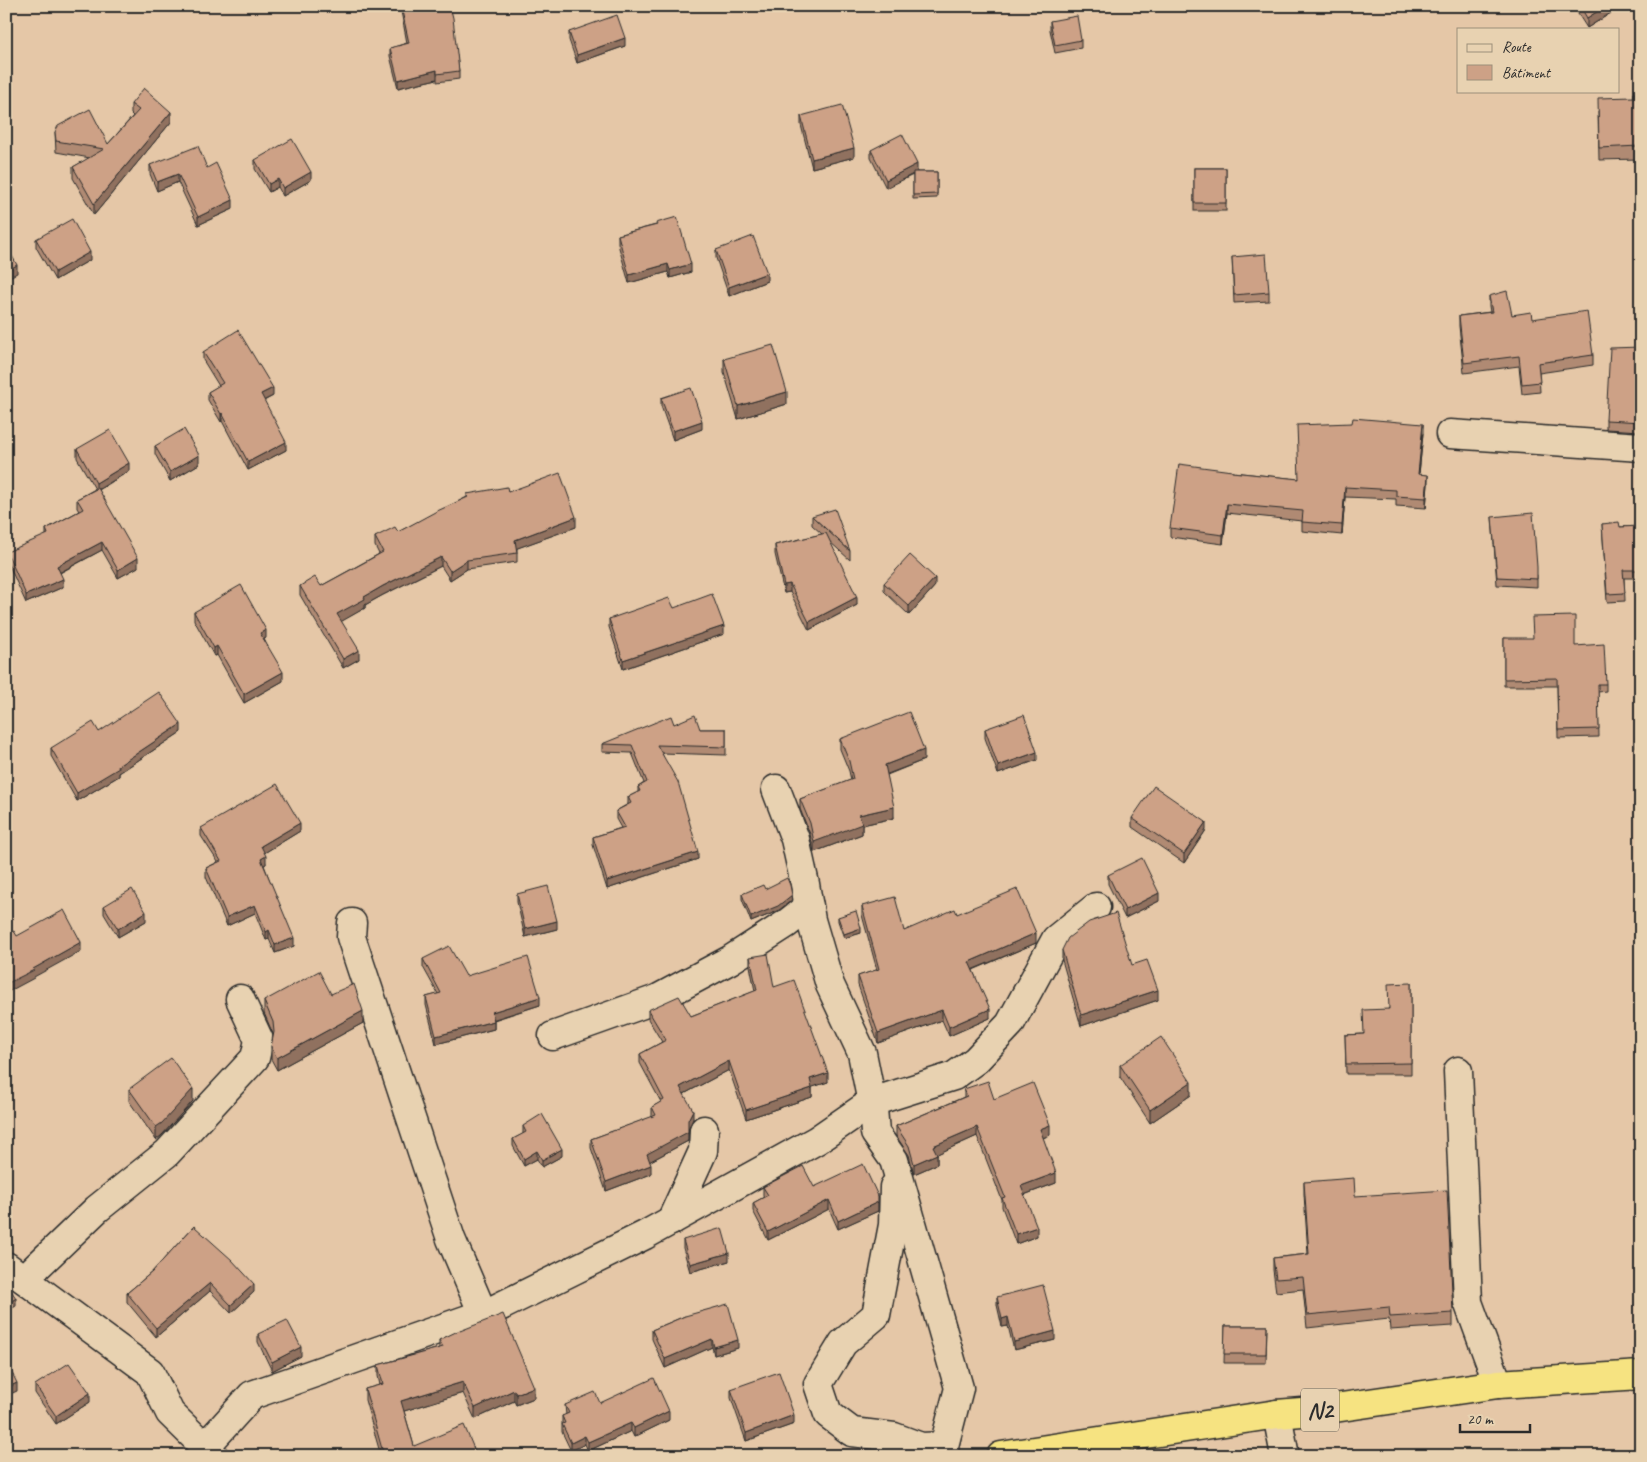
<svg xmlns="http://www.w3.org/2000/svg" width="1647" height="1462" font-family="Caveat,sans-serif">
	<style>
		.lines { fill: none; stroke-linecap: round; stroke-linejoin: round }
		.minor-casing { stroke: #2b2b2b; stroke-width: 31 }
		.highway-casing { stroke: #2b2b2b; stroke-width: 31 }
		.minor { stroke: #e8d2b1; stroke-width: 28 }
		.highway { stroke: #f6e381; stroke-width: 28 }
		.wall { fill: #b08a73; stroke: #2b2b2b }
		.shaded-wall { fill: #90715e; stroke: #2b2b2b }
		.building { fill: #cda186; stroke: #2b2b2b }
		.labels { text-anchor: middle; stroke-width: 5; stroke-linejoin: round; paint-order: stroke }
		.shield { fill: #e8d2b1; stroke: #645d53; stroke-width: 1 }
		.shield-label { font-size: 24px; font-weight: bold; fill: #2b2b2b }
	</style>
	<rect width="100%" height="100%" fill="#e5c7a7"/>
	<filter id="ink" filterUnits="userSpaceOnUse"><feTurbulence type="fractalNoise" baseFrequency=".02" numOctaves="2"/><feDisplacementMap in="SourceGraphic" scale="10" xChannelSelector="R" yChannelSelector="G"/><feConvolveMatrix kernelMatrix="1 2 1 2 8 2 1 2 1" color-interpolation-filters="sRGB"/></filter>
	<g filter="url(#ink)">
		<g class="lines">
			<defs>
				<g id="minor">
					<path d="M1450,434L1641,447"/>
					<path d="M776,789L795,839L805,884L811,920L830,985L862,1053L873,1108L875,1133L894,1160L959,1388L944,1446L945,1456"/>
					<path d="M352,923L351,937L451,1239L483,1314"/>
					<path d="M553,1036L657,999L730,960L786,924L809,906"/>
					<path d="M1458,1071L1468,1302L1498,1384"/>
					<path d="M894,1187L893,1225L876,1315L843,1343L818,1384L828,1414L852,1432L894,1437L921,1447L944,1446"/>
					<path d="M671,1221L703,1151L704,1130"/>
					<path d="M6,1266L150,1372L170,1413L214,1456"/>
					<path d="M24,1279L97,1209L167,1153L255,1058L259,1040L240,999"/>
					<path d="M1277,1414L1285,1456"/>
					<path d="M205,1447L252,1395L491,1311L645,1235L817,1140L872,1102L954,1076L976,1060L1010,1024L1056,939L1096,907"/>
				</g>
				<path id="highway" d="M1001,1456L1277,1414L1314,1411L1498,1384L1641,1375"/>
			</defs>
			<use href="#minor" class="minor-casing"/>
			<use href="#highway" class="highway-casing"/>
			<use href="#minor" class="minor"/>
			<use href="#highway" class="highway"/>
		</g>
		<g class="wall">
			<path d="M400,6H450L459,71V79L437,82V79L398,88L390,56V48L407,43Z"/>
			<path d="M1573,6H1622L1587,28Z"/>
			<path d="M1050,21L1081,40V48L1055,53L1050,30Z"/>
			<path d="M569,32L625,46L577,63L569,40Z"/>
			<path d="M1641,93V167H1639V159L1599,160L1598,111L1634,97Z"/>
			<path d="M131,104L171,122L94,215L73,178V167L90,158L56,152L55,132L108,144L133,116L131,114Z"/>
			<path d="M801,116L854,157L812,168L801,125Z"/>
			<path d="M871,150L917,172H937V198L913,199V175L886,188L871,158Z"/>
			<path d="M255,160L311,180L283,196L278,187L269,192L255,169Z"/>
			<path d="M150,165L207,168L233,209L198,225L178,182L157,191L150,174Z"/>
			<rect x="1194" y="168" width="32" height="43"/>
			<path d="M656,225L691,272L670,278L668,272L629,283L618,244V235Z"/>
			<path d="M36,239L90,260L55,280L36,247Z"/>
			<path d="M716,250L767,281L729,296L716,258Z"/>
			<path d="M1232,257L1269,292V301L1234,303Z"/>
			<path d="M1489,296L1512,315L1532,319L1593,355V365L1539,373L1540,392L1522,394L1519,366L1464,373L1459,326V316L1490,312L1489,306Z"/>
			<path d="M1641,347V431L1606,429V420Z"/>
			<path d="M203,352L273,396L264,401L286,450L248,470L222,421L221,422L208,400V392L219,386L203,360Z"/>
			<path d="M724,359L787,404L738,419L724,372Z"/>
			<path d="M661,398L702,429L673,440L661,406Z"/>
			<path d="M1423,433L1419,474L1428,484L1426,508L1396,506V499L1345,497L1342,535L1302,531V521L1227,513L1223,544L1170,537V528L1232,472L1298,479Z"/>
			<path d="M155,446L199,464L170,481L155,454Z"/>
			<path d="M77,449L129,471L99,490L138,567L118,578L102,550L60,573L63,587L26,603L7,561V552L46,536V529L79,511L77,508V499L95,489L77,458Z"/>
			<path d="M508,492L576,527L517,548V562L467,569L450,580L441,566L383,595L365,605V608L341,621L359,659L343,668L300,595V586H321L379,554L375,546V537L398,532L467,497V494Z"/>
			<path d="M812,516L850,551V560L829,541L857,605L809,630L790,592L784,593L775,554V545L822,534L812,525Z"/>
			<path d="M1492,517L1537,575V587L1497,585Z"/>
			<path d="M1602,524L1620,527L1641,526V578H1624L1625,601L1607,602Z"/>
			<path d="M884,583L935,586L909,615L884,591Z"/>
			<path d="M674,608L724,634L623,669L609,627V619Z"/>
			<path d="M194,612L266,638L264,639L283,681L244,703L217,655L214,656L194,620Z"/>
			<path d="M1504,638L1575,646L1606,684V691L1598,692L1599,737L1558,738L1557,686H1504Z"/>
			<path d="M1641,698V748L1636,747V739Z"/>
			<path d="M674,724L700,729H726V755L662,753L698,859L607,889L593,845V837L621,828L616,819V811L628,804V797L638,792V787L644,783L632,753L602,752V744Z"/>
			<path d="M985,729L1037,760L998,774L985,738Z"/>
			<path d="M99,732H181L119,773V776L77,801L51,756V748Z"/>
			<path d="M840,739L924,760L887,775L894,818L862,825V834L814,852L810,834L800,809V799L851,780L849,771L840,749Z"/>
			<path d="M1132,818L1206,830L1184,863L1132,827Z"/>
			<path d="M201,828L300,831L264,853L266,864L264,865L294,946L275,953L269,939L266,940L255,913L227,926L206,877V868L218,862L201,836Z"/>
			<path d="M1108,875L1159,901L1125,918L1108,884Z"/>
			<path d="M765,889L792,900L778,911L751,922L742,899V894Z"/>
			<path d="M517,894L557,929L525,937L517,902Z"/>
			<path d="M104,906L146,921L118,937L104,914Z"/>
			<path d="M862,906L904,931L957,914L1036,943L973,970L990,1018L949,1036L942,1020L878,1043L858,985V976L877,970L862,915Z"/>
			<path d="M838,917L861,933L844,938L838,921Z"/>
			<path d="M1062,950L1132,965L1158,1000L1081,1026L1062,960Z"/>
			<path d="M750,957L774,987L828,1082L812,1087V1097L746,1119L729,1070L684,1094L693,1119L688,1129V1141L649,1162L651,1174L606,1191L591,1148V1139L652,1117V1107L661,1102L640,1063V1054L662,1042L648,1019V1010L691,1016L755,991L750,966Z"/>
			<path d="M423,959L466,976L540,1005L494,1020V1029L436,1044L426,1005V997L438,994L423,967Z"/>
			<path d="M1411,983V1074H1346L1345,1035L1363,1034L1388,1009Z"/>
			<path d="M331,994L363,1023L277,1070L271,1059V1047L273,1034L264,1013V1001Z"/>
			<path d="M1120,1065L1191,1095L1150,1123L1120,1077Z"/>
			<path d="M129,1089L193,1101L162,1135L156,1140L129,1101Z"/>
			<path d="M964,1089L994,1099L1050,1135L1043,1138L1056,1183L1024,1195L1037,1236L1016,1244L1002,1207V1200L977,1136L937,1154V1164L914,1174L909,1155L896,1136V1126L964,1097Z"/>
			<path d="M523,1126L562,1156L542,1167L537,1159L524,1166L513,1146V1139L523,1134Z"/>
			<path d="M1304,1182L1355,1196L1453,1313V1326L1390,1330L1389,1319L1307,1328L1303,1289L1276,1292L1273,1270V1258L1308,1254L1304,1194Z"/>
			<path d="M763,1187H814L878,1196V1211L838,1229L829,1209L768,1240L753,1211V1203L764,1197L763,1195Z"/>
			<path d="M194,1226L254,1292L231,1313L210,1291L156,1337L127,1302V1293L152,1272Z"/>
			<path d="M683,1240L729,1261L690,1272L683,1248Z"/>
			<path d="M997,1297L1055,1340L1014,1350L1008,1326L1002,1327L997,1305Z"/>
			<path d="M685,1316L738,1348L714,1355L712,1347L665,1368L652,1339V1330Z"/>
			<path d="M1225,1326H1267L1266,1363H1224Z"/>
			<path d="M460,1331L534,1398L516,1405L514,1401L475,1419L463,1393L404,1411L414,1446L477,1456H381L365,1400V1389L380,1385L378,1376V1365L439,1348V1340Z"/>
			<path d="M258,1334L301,1356L272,1371L258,1342Z"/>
			<path d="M35,1385L90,1402L56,1424L35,1393Z"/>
			<path d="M731,1389L794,1424L746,1441L731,1398Z"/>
			<path d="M600,1403L669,1420L634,1437L631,1431L588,1451L585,1444L571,1451L562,1432V1416L566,1415L565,1405Z"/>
		</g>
		<g class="shaded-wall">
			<path d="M1606,6H1622L1587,28V18Z"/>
			<path d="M625,38V46L577,63V55Z"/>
			<path d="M437,70V79L398,88V80Z"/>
			<path d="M171,112V122L94,215V204Z"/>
			<path d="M854,148V157L812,168V159Z"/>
			<path d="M917,164V172L886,188V180Z"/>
			<path d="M311,172V180L283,196V188Z"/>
			<path d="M178,174V182L157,191V182Z"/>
			<path d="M278,179V187L269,192V184Z"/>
			<path d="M233,200V209L198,225V217Z"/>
			<path d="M90,252V260L55,280V272Z"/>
			<path d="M668,264V272L629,283V275Z"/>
			<path d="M691,264V272L670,278V270Z"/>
			<path d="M17,265V273L6,279V271Z"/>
			<path d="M767,273V281L729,296V287Z"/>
			<path d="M273,388V396L261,402V394Z"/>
			<path d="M787,392V404L738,419V406Z"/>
			<path d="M222,413V421L221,422V414Z"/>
			<path d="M702,421V429L673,440V431Z"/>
			<path d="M1423,424V433L1418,484V474Z"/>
			<path d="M286,442V450L248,470V462Z"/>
			<path d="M199,455V464L170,481V472Z"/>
			<path d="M129,463V471L96,491V483Z"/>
			<path d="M1428,475V484L1426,508V498Z"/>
			<path d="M1345,487V497L1342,535V525Z"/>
			<path d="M1227,504V513L1223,544V535Z"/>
			<path d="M576,517V527L515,549V540Z"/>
			<path d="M102,542V550L57,574V566Z"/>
			<path d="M441,557V566L383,595L365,605V608L337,624V614L364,597L383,586Z"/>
			<path d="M138,558V567L118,578V570Z"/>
			<path d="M467,560V569L450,580V571Z"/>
			<path d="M935,578V586L909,615V606Z"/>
			<path d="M63,579V587L26,603V595Z"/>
			<path d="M790,584V592L784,593V585Z"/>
			<path d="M857,597V605L809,630V622Z"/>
			<path d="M724,626V634L623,669V660Z"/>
			<path d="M266,630V638L260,641V633Z"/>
			<path d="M217,646V655L214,656V648Z"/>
			<path d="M359,650V659L343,668V659Z"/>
			<path d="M283,672V681L244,703V694Z"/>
			<path d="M181,724V732L119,773V776L77,801V793Z"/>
			<path d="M924,750V760L885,775V765Z"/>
			<path d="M1037,752V760L998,774V766Z"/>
			<path d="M894,807V818L862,825V834L814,852V842L859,815Z"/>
			<path d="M1206,822V830L1184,863V854Z"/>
			<path d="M300,823V831L261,855V846Z"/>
			<path d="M698,852V859L607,889V881Z"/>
			<path d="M266,856V864L261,867V859Z"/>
			<path d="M1159,893V901L1125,918V910Z"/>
			<path d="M792,895V900L778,911L751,922V917Z"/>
			<path d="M255,905V913L227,926V917Z"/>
			<path d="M146,912V921L118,937V929Z"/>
			<path d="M557,921V929L525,937V929Z"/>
			<path d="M861,928V933L844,938V934Z"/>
			<path d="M269,930V939L266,940V932Z"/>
			<path d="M1036,933V943L969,971V962Z"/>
			<path d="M294,938V946L275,953V945Z"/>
			<path d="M81,942V951L34,977V978L6,993V984Z"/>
			<path d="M1158,990V1000L1081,1026V1015Z"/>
			<path d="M540,997V1005L492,1020V1012Z"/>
			<path d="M990,1009V1018L949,1036V1027Z"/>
			<path d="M942,1010V1020L878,1043V1033Z"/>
			<path d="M363,1011V1023L277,1070V1058Z"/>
			<path d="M494,1021V1029L436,1044V1036Z"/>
			<path d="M729,1061V1070L680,1096V1087Z"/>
			<path d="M828,1073V1082L810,1088V1079Z"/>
			<path d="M1191,1082V1095L1150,1123V1110Z"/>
			<path d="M812,1088V1097L746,1119V1110Z"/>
			<path d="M193,1089V1101L162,1135L156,1140V1127Z"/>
			<path d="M693,1110V1119L688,1129V1141L647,1163V1154L688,1120Z"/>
			<path d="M1050,1125V1135L1040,1139V1129Z"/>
			<path d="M977,1127V1136L933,1156V1146Z"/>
			<path d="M562,1149V1156L542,1167V1160Z"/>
			<path d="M537,1151V1159L524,1166V1159Z"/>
			<path d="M937,1154V1164L914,1174V1164Z"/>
			<path d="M651,1165V1174L606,1191V1182Z"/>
			<path d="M1056,1173V1183L1021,1196V1186Z"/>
			<path d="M829,1200V1209L768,1240V1232Z"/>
			<path d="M878,1202V1211L838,1229V1221Z"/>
			<path d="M1037,1227V1236L1016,1244V1234Z"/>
			<path d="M729,1253V1261L690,1272V1264Z"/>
			<path d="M210,1283V1291L156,1337V1328Z"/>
			<path d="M254,1284V1292L231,1313V1305Z"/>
			<path d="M16,1298V1306L6,1312V1305Z"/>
			<path d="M1008,1317V1326L1002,1327V1319Z"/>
			<path d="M1055,1331V1340L1014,1350V1342Z"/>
			<path d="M712,1339V1347L665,1368V1359Z"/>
			<path d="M738,1340V1348L714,1355V1347Z"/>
			<path d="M301,1347V1356L272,1371V1362Z"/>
			<path d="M463,1382V1393L401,1412V1401Z"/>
			<path d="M17,1383V1391L6,1396V1388Z"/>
			<path d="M534,1387V1398L516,1405V1394Z"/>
			<path d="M514,1390V1401L475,1419V1408Z"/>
			<path d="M90,1393V1402L56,1424V1416Z"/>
			<path d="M669,1411V1420L634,1437V1428Z"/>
			<path d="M794,1415V1424L746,1441V1433Z"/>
			<path d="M631,1423V1431L588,1451V1442Z"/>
			<path d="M585,1436V1444L571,1451V1443Z"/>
		</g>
		<g class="building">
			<path d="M401,6H450L453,18L459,71L437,74V70L398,80L390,48L409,43Z"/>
			<path d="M1580,6H1606L1587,18Z"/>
			<path d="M617,15L625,38L577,55L569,32Z"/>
			<path d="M1077,16L1081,40L1055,45L1050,21Z"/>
			<path d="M144,88L171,112L94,204L73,167L104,149L56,141L55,132L58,126L90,109L108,144L139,110L131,104Z"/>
			<path d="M1634,93H1641V155H1639V146L1599,148L1598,98L1634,97Z"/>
			<path d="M842,105L854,148L812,159L801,116Z"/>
			<path d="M902,134L917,164L886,180L871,150Z"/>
			<path d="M292,139L311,172L283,188L278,179L269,184L255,160Z"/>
			<path d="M198,146L207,168L216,163L233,200L198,217L178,174L157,182L150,165Z"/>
			<rect x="1194" y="168" width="32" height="35"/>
			<path d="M913,172H937V194L913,195Z"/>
			<path d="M677,217L691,264L670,270L668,264L629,275L618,235L657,225L656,223Z"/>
			<path d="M72,219L90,252L55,272L36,239Z"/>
			<path d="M753,236L767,273L729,287L716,250Z"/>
			<path d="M6,245L17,265L6,271Z"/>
			<path d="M1266,254L1269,292L1234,295L1232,257Z"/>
			<path d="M1507,291L1512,315L1531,312L1532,319L1587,311L1593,355L1538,363L1540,382L1522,384L1519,356L1464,363L1459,316L1492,312L1489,296Z"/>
			<path d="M238,330L273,388L261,394L286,442L248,462L222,413L221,414L208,392L223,383L203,352Z"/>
			<path d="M773,345L787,392L738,406L724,359Z"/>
			<path d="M1641,347V422L1606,420L1610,348Z"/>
			<path d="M691,388L702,421L673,431L661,398Z"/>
			<path d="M1353,418L1423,424L1418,474L1428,475L1426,498L1396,496V490L1345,487L1342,525L1302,522L1303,511L1227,504L1223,535L1170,528L1179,464L1232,471V472L1299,479L1297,425L1352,423Z"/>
			<path d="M184,429L199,455L170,472L155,446Z"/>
			<path d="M110,430L129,463L96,483L77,449Z"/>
			<path d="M560,473L576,517L515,540L517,553L467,560L450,571L441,557L383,586L364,597L365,599L337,614L359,650L343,659L300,586L315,577L321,586L365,562L383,552L375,537L395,527L398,532L435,512L468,497L467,494L507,487L508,492Z"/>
			<path d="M98,488L138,558L118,570L102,542L57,566L63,579L26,595L7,552L48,534L46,529L83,509L77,499Z"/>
			<path d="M835,509L850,551L812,516Z"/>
			<path d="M1533,513L1537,567V579L1497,577L1492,517Z"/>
			<path d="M1619,522L1620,527L1641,526V570H1623L1625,593L1607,594L1602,524Z"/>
			<path d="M826,533L857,597L809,622L790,584L784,585L775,545Z"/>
			<path d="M910,555L935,578L909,606L884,583Z"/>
			<path d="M241,585L266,630L260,633L283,672L244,694L217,646L214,648L194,612Z"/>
			<path d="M712,594L724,626L623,660L609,619L669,598L674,608Z"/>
			<path d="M1575,616V646L1604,644L1606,684H1598L1599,729L1558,730L1557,678L1504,679V638H1533L1532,617Z"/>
			<path d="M159,692L181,724L118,766L119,768L77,793L51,748L93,722L99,732Z"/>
			<path d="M1639,698H1641V739H1636Z"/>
			<path d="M909,712L924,750L885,765L894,807L859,815L862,824L814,842L810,823L800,799L853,779L849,761L840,739Z"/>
			<path d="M695,715L700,729H726V747L657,745L678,782L698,852L607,881L593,837L625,827L616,811L631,803L628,797L640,791L638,787L647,782L632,745L602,744L671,716L674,724Z"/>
			<path d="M1024,715L1037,752L998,766L985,729Z"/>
			<path d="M277,784L300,823L261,846L266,856L261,859L294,938L275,945L269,930L266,932L255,905L227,917L206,868L221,861L201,828Z"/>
			<path d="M1154,786L1206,822L1184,854L1132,818Z"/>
			<path d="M1142,858L1159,893L1125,910L1108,875Z"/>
			<path d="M787,878L790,885L792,895L778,906L751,917L742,894L763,885L765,889Z"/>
			<path d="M548,886L557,921L525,929L517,894Z"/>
			<path d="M132,889L146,912L118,929L104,906Z"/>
			<path d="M1017,889L1036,933L969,962L990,1009L949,1027L942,1010L878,1033L858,976L879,969L862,906L895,897L904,931L955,909L957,914Z"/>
			<path d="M64,910L81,942L33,969L34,970L6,984V935L14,931L17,936Z"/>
			<path d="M856,911L861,928L844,934L838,917Z"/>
			<path d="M1116,913L1132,965L1147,960L1158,990L1081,1015L1062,950L1068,938L1089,922Z"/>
			<path d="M449,946L466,976L528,957L540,997L492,1012L494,1021L436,1036L426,997L441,993L423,959Z"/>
			<path d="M768,954L774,987L794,980L828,1073L810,1079L812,1088L746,1110L729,1061L680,1087L693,1110L688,1120V1132L647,1154L651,1165L606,1182L591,1139L656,1115L652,1107L664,1100L640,1054L666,1040L648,1010L679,996L691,1016L757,990L750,957Z"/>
			<path d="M319,971L331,994L354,984L363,1011L277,1058L271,1047L274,1032L273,1022L264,1001Z"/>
			<path d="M1411,983V1063L1346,1064L1345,1035L1364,1034L1363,1010L1389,1009L1388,984Z"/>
			<path d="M1161,1037L1191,1082L1150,1110L1120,1065Z"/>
			<path d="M171,1058L193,1089L162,1123L156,1127L129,1089Z"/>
			<path d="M988,1081L994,1099L1033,1083L1050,1125L1040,1129L1056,1173L1021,1186L1037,1227L1016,1234L1002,1198L1005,1197L977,1127L933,1146L937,1154L914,1164L909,1146L896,1126L967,1096L964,1089Z"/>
			<path d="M542,1114L562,1149L542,1160L537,1151L524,1159L513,1139L526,1132L523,1126Z"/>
			<path d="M863,1164L878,1196V1202L838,1221L829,1200L768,1232L753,1203L768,1195L763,1187L803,1166L814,1187Z"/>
			<path d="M1354,1178L1355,1196L1447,1190L1453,1313L1390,1317L1389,1307L1307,1315L1303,1277L1276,1279L1273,1258L1309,1254L1304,1182Z"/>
			<path d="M194,1226L232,1260L254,1284L231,1305L210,1283L156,1328L127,1293L152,1272Z"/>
			<path d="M722,1228L729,1253L690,1264L683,1240Z"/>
			<path d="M6,1283L16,1298L6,1305Z"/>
			<path d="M1043,1285L1055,1331L1014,1342L1008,1317L1002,1319L997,1297Z"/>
			<path d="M728,1304L738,1340L714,1347L712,1339L665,1359L652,1330L685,1316Z"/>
			<path d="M503,1314L534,1387L516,1394L514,1390L475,1408L463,1382L401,1401L414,1446L464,1425L477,1456H384L365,1389L383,1384L378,1365L443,1347L439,1340L460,1330V1331Z"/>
			<path d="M287,1320L301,1347L272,1362L258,1334Z"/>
			<path d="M1225,1326H1267L1266,1354H1224Z"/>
			<path d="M6,1361L17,1383L6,1388Z"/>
			<path d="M69,1363L90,1393L56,1416L35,1385Z"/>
			<path d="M779,1372L794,1415L746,1433L731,1389Z"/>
			<path d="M654,1378L669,1411L634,1428L631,1423L588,1442L585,1436L571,1443L562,1424L565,1423L562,1416L569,1413L565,1405L595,1392L600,1403Z"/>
		</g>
	</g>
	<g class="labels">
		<rect class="shield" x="1301" y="1388.5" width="38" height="43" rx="4"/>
		<g class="shield-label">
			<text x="1320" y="1418">N2</text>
		</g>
	</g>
	<rect width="1647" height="1462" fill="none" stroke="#e8d2b1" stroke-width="25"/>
	<rect x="12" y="12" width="1622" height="1437" fill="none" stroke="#2b2b2b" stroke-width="2" filter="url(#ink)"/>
	<rect x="1457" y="28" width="162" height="65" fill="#e8d2b1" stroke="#9c8f7b"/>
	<rect x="1467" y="44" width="25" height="8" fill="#e8d2b1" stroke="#9c8f7b"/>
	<text x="1502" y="52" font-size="15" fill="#2b2b2b">Route</text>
	<rect x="1467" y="65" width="25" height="15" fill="#cda186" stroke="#9c8f7b"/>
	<text x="1502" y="78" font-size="15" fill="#2b2b2b">Bâtiment</text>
	<path d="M1460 1424v8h70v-8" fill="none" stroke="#2b2b2b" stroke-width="2.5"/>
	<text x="1467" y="1424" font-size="15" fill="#2b2b2b" stroke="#e8d2b1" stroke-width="4" paint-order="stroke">20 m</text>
</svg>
